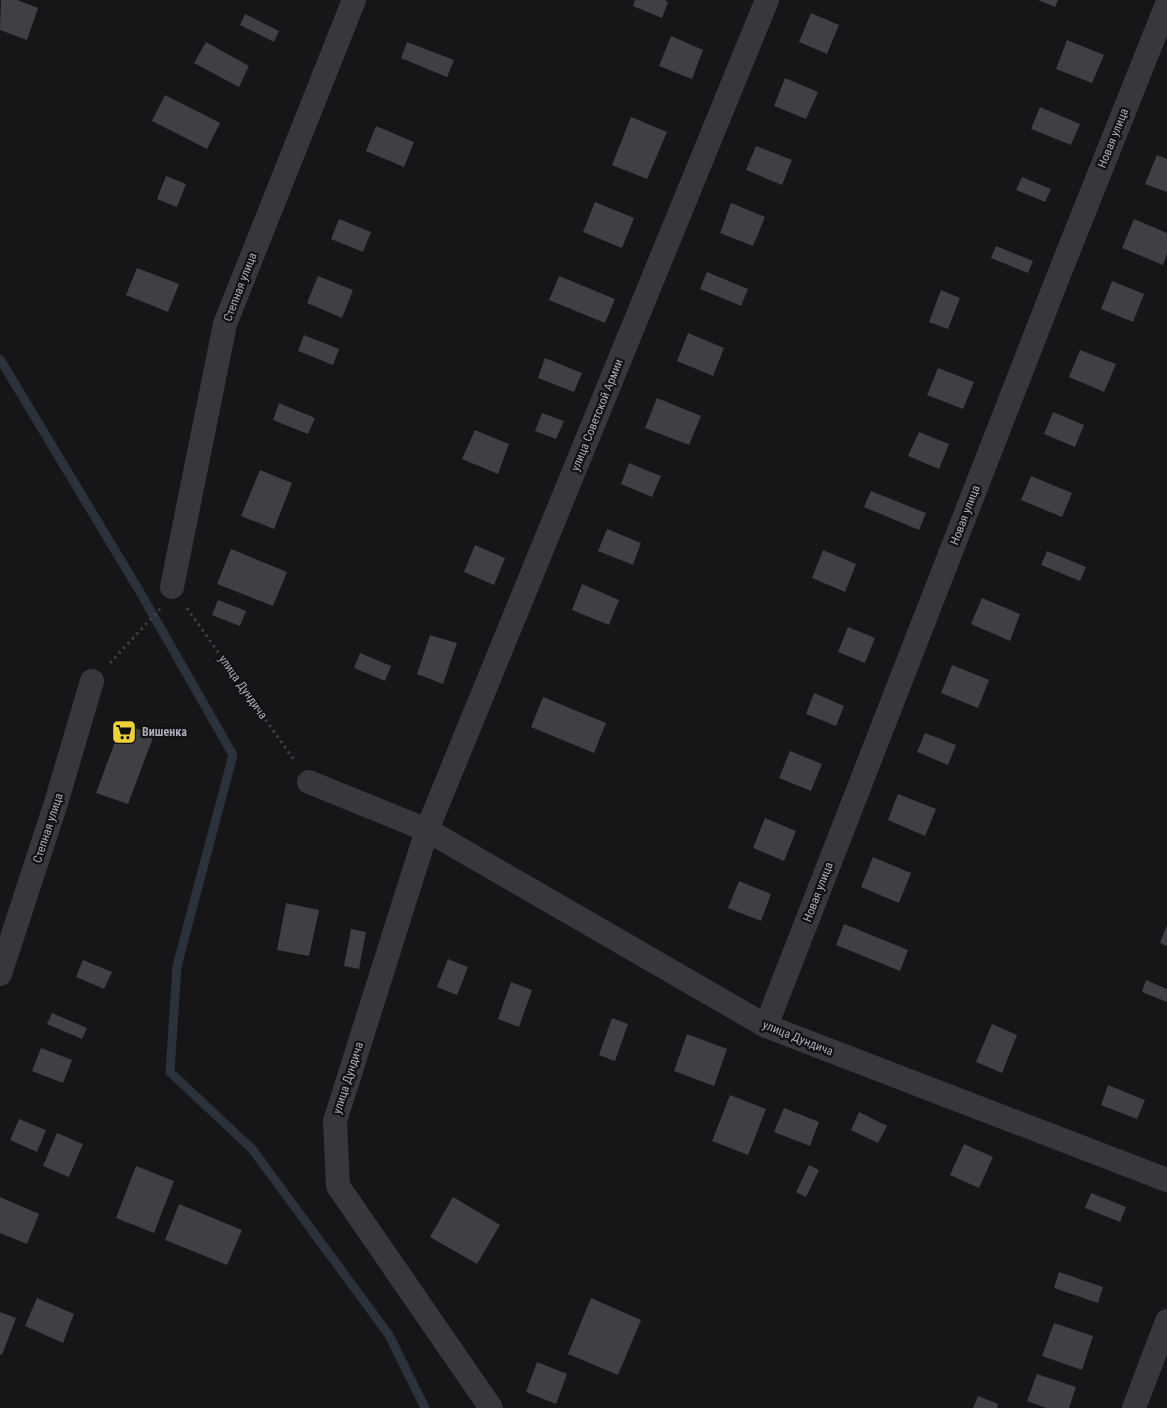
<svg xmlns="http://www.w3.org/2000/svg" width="1167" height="1408" font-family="'Roboto Condensed',sans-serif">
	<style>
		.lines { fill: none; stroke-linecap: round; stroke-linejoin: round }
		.stream { stroke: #2c323b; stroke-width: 9 }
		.building { fill: #403f44 }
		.path { stroke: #3d3d43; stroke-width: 3; stroke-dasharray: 2.5 4; stroke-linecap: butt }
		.minor { stroke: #37373c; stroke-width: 24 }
		.labels { text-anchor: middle; stroke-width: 4.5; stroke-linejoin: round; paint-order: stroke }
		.street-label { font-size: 12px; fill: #a8aab7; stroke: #111012 }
		.poi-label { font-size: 12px; font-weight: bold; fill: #a8aab7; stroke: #111012; text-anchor: start }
	</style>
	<rect width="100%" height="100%" fill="#161517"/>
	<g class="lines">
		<path class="stream" d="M0,359L140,592L233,755L177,966L170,1072L252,1149L389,1335L425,1408"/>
	</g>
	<g class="building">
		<path d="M1,0H17L38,8L27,40L0,30Z"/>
		<path d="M635,0H665L668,2L662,18L633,6Z"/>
		<path d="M1038,0H1058L1055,7Z"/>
		<path d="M811,13L839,25L827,54L799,42Z"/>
		<path d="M245,14L279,31L274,42L240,25Z"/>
		<path d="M671,36L703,50L692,79L659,66Z"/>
		<path d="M1067,40L1104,55L1092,83L1056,69Z"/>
		<path d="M206,42L249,66L239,87L194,63Z"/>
		<path d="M407,42L454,60L447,77L401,58Z"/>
		<path d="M785,78L818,92L806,119L774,106Z"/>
		<path d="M165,95L220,123L207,149L152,121Z"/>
		<path d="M1040,107L1080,124L1071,145L1031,129Z"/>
		<path d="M631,117L667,132L647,179L612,165Z"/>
		<path d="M376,126L414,142L404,167L366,151Z"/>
		<path d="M756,146L792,160L782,185L746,170Z"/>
		<path d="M1157,155L1167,159V192L1145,184Z"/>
		<path d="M166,176L186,184L177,207L157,199Z"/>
		<path d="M1022,177L1051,189L1045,202L1016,190Z"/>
		<path d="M595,202L634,218L622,248L583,232Z"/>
		<path d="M731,203L765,217L753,246L720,233Z"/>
		<path d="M339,219L371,232L363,252L331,239Z"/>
		<path d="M1134,219L1167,233V254L1163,265L1122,248Z"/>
		<path d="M996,246L1033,261L1028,273L991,258Z"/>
		<path d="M137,268L179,284L168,312L126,295Z"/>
		<path d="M707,272L748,289L741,306L700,289Z"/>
		<path d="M318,276L353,290L342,318L307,303Z"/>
		<path d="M559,276L615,299L605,323L549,300Z"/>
		<path d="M1112,281L1144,294L1133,322L1101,309Z"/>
		<path d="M941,290L960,298L948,329L929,322Z"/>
		<path d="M688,333L724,348L713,376L677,361Z"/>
		<path d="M304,335L339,349L333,365L298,351Z"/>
		<path d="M1080,350L1116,364L1104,392L1069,377Z"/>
		<path d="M545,358L582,373L574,392L538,378Z"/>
		<path d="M938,368L974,382L963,409L927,395Z"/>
		<path d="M657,398L701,416L689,445L645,428Z"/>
		<path d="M279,403L315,418L308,434L273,420Z"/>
		<path d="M1053,412L1084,425L1075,447L1044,434Z"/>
		<path d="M542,413L564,421L556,439L535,431Z"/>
		<path d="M475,430L509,444L498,474L462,459Z"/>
		<path d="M919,432L949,444L939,469L908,456Z"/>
		<path d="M629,463L661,476L652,497L621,484Z"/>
		<path d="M260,470L292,483L274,529L241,516Z"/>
		<path d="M1031,476L1072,493L1062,517L1021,500Z"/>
		<path d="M871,491L926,513L919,530L864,507Z"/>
		<path d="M607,529L641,543L633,565L598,551Z"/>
		<path d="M475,545L505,558L494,585L464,572Z"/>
		<path d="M231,549L287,572L273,606L217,584Z"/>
		<path d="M823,550L856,564L845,592L812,578Z"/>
		<path d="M1047,551L1086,567L1080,581L1041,565Z"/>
		<path d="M582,584L619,600L609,625L572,610Z"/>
		<path d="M982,598L1020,614L1010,641L971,624Z"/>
		<path d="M218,600L246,611L240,626L212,615Z"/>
		<path d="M848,627L875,638L865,663L838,652Z"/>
		<path d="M430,635L457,643L443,684L417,674Z"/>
		<path d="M360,653L391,666L385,681L354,668Z"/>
		<path d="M952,665L989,680L978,708L941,693Z"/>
		<path d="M814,693L844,706L836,726L806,714Z"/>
		<path d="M543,697L606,723L594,753L531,727Z"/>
		<path d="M122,723L154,735L128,804L96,793Z"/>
		<path d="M925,733L956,745L948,765L917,752Z"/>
		<path d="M790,751L822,764L811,791L779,778Z"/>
		<path d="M898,794L936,809L925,836L888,820Z"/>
		<path d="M765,818L796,831L784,861L753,848Z"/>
		<path d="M873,857L911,873L899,903L861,887Z"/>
		<path d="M739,881L771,894L761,921L728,908Z"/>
		<path d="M286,903L319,910L309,956L277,950Z"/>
		<path d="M844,924L908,950L900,971L836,945Z"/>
		<path d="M1167,925V946L1160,943Z"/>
		<path d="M351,929L366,932L359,969L344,966Z"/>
		<path d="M448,959L468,967L457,995L437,987Z"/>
		<path d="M83,960L112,972L104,989L76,977Z"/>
		<path d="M1146,980L1167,989V1002L1142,992Z"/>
		<path d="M511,982L532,990L519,1027L498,1019Z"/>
		<path d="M52,1013L87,1028L82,1039L47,1024Z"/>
		<path d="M612,1018L628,1024L615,1061L599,1055Z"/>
		<path d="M992,1024L1017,1035L1002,1073L976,1062Z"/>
		<path d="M687,1034L727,1049L714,1086L674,1071Z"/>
		<path d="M41,1048L72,1060L63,1083L32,1071Z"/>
		<path d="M1108,1085L1145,1100L1137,1119L1101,1105Z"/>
		<path d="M730,1095L766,1109L748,1155L712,1141Z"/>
		<path d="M784,1108L819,1122L810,1146L774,1132Z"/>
		<path d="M859,1112L887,1126L878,1143L851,1130Z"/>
		<path d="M19,1119L46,1130L37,1152L10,1140Z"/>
		<path d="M57,1133L83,1144L69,1177L43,1166Z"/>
		<path d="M964,1144L993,1157L979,1188L950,1175Z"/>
		<path d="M809,1165L819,1170L806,1197L796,1192Z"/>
		<path d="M136,1166L174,1181L154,1233L116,1218Z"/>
		<path d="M1091,1193L1126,1207L1120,1222L1085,1208Z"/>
		<path d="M0,1197L39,1214L27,1244L0,1233Z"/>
		<path d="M453,1197L500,1225L477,1264L430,1237Z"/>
		<path d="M179,1204L242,1230L227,1265L165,1240Z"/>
		<path d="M1059,1272L1103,1287L1098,1303L1054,1288Z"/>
		<path d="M37,1298L74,1314L63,1343L25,1326Z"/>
		<path d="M591,1298L641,1320L618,1375L568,1354Z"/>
		<path d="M0,1312L16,1318L2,1355L0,1354Z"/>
		<path d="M1054,1323L1093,1336L1082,1370L1042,1356Z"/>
		<path d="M537,1362L567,1374L556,1404L526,1392Z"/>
		<path d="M1037,1374L1076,1387L1069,1408H1046L1027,1401Z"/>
		<path d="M978,1396L998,1404L997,1408H973Z"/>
	</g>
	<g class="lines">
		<g class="path">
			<path d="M187,608L294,760"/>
			<path d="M110,663L160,609"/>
		</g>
		<g class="minor">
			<path d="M172,587L225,324L354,0"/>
			<path d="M309,782L427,830L766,1026L1167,1180"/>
			<path d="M0,974L56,803L92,681"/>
			<path d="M766,1026L1060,272L1167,4"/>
			<path d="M491,1408L338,1186L335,1121L427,830L767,0"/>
			<path d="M1134,1408L1167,1321"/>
		</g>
	</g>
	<defs>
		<symbol id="supermarket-square" viewBox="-11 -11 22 22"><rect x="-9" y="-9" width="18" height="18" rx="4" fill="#edd137" stroke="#111012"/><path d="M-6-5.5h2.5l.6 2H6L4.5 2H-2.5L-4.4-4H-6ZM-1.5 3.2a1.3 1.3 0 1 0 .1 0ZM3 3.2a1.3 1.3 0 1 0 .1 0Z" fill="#111"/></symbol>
	</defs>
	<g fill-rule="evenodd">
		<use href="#supermarket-square" x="110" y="718" width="28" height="28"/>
	</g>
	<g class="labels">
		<g class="street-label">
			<text transform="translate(1113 138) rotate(-68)" y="4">Новая улица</text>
			<text transform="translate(240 287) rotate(-69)" y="4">Степная улица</text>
			<text transform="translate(597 415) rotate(-68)" y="4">улица Советской Армии</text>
			<text transform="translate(965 515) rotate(-69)" y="4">Новая улица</text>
			<text transform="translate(243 687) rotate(55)" y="4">улица Дундича</text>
			<text transform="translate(48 828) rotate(-72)" y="4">Степная улица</text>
			<text transform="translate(818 892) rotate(-69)" y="4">Новая улица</text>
			<text transform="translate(798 1038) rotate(22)" y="4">улица Дундича</text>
			<text transform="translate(348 1078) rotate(-72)" y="4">улица Дундича</text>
		</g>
		<g class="poi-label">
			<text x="142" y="736">Вишенка</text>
		</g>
	</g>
</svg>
